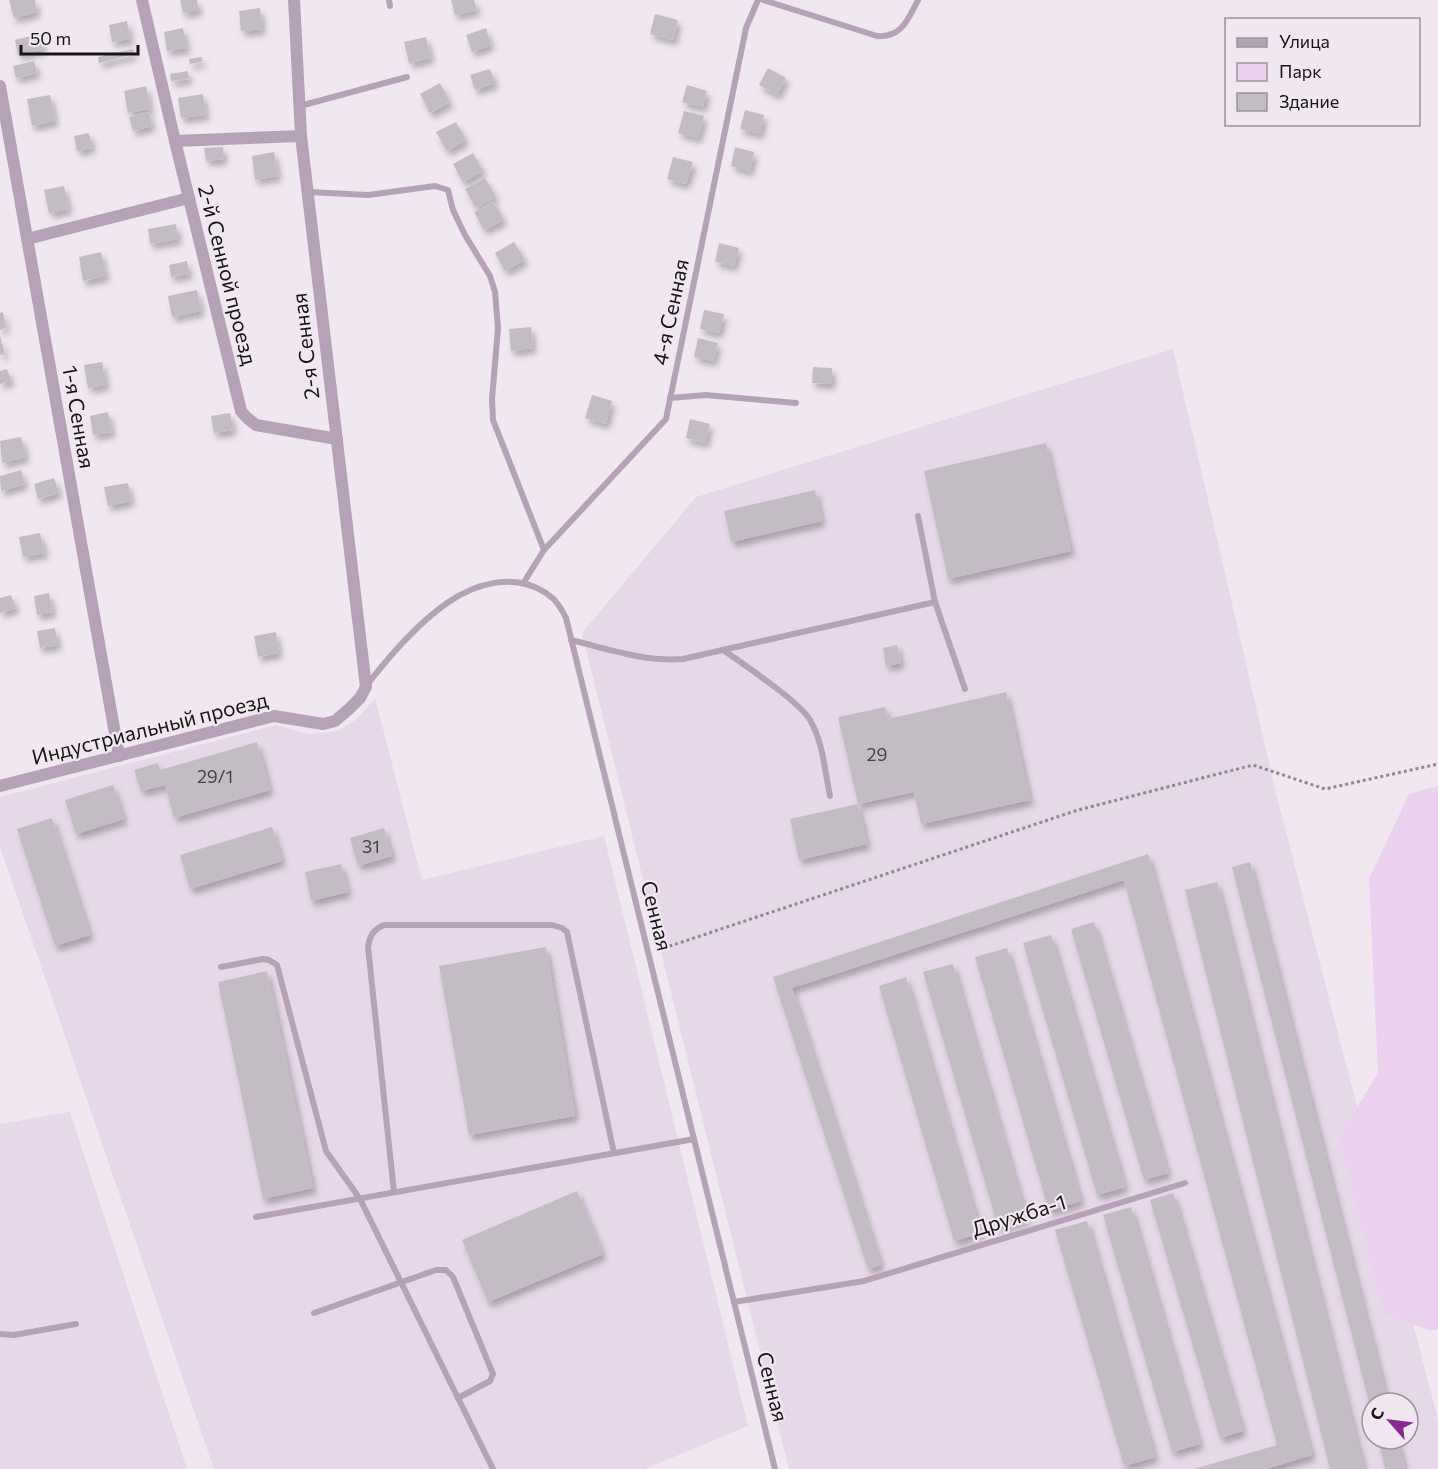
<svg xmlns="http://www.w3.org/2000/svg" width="1438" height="1469" font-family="Commissioner,sans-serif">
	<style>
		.built { fill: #e6d8e8; fill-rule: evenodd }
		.green { fill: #ecd0ef }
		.building { fill: #c4bcc5; filter: url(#shadow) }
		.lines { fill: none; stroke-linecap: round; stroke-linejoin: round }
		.path { stroke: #8f888f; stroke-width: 3; stroke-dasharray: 3 3; stroke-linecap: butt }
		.service { stroke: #b5a2b7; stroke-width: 6 }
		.minor { stroke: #b5a2b7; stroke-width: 12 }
		.labels { text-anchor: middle; stroke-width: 4.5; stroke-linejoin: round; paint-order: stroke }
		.number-label { font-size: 18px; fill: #433f43 }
		.street-label { font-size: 21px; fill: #181518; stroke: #f0e7f1 }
	</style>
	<defs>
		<filter id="shadow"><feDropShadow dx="3.5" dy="5.5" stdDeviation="3" flood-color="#0004"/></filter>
	</defs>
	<rect width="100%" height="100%" fill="#f0e7f1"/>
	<g class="built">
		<path d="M1173,349L1276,793L1438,1420V1469H789L582,633L696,497ZM1372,1403H1408V1439H1372Z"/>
		<path d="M375,698L422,880L604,836L748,1426L645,1469H214L0,847V797L276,725L308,734L337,731L357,719Z"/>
		<path d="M70,1112L187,1469H0V1124Z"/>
	</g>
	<path class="green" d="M1438,786V1329L1431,1331L1383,1313L1339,1137L1378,1073L1369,879L1409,794Z"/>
	<g class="building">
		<path d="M9,0H35L37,12L14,18Z"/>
		<path d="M180,0H197L199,10L183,13Z"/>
		<path d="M451,0H474L477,10L455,15Z"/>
		<path d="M260,8L262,29L241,31L239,11Z"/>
		<path d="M655,14L678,20L673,40L650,34Z"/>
		<path d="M127,21L130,39L112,42L109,25Z"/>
		<path d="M183,28L187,48L167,51L164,32Z"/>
		<path d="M486,28L491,45L472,52L466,35Z"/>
		<path d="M39,34L43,49L18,55L15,40Z"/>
		<path d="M426,37L431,58L409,63L404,42Z"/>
		<path d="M133,49L134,54L99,63L98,57Z"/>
		<path d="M202,57V62L190,64L189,59Z"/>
		<path d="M34,61L37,73L16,78L13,66Z"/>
		<path d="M768,68L786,78L777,95L759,85Z"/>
		<path d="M490,69L495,83L475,90L470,75Z"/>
		<path d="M188,71L189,79L171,81L170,74Z"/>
		<path d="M440,83L450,102L430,113L420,94Z"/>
		<path d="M687,85L707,91L703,107L682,102Z"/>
		<path d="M146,86L150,109L128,113L124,91Z"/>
		<path d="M203,94L206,115L181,118L178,98Z"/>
		<path d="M50,95L55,121L32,126L27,99Z"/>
		<path d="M745,110L764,115L760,134L740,129Z"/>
		<path d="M684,111L704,116L698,138L678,133Z"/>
		<path d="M149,112L152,126L133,131L129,117Z"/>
		<path d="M456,122L466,140L447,151L436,132Z"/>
		<path d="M89,133L92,148L77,151L74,136Z"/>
		<path d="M223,147L224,159L206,161L204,148Z"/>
		<path d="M735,147L754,152L750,171L731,166Z"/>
		<path d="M274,152L278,176L255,180L252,156Z"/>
		<path d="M473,153L483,171L463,182L453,164Z"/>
		<path d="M673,157L693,162L686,184L667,179Z"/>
		<path d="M485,178L496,197L476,208L465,189Z"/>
		<path d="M64,186L69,209L49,213L44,190Z"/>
		<path d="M493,201L504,220L484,230L474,212Z"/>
		<path d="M176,224L178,239L150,244L148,229Z"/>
		<path d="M514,242L525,260L505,271L495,253Z"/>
		<path d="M719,243L739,248L734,266L715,262Z"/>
		<path d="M101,252L106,276L83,281L79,257Z"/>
		<path d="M187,261L189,274L171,277L169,265Z"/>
		<path d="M197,290L201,311L172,317L168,296Z"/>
		<path d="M704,310L724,314L719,333L700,329Z"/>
		<path d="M3,312L6,328L0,330V313Z"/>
		<path d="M531,327L533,348L511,351L509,329Z"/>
		<path d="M0,335L5,354L0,355Z"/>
		<path d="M698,338L718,343L713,361L694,357Z"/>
		<path d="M102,362L106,385L88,388L84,365Z"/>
		<path d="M813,367L832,368V384L812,383Z"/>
		<path d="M7,369L11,381L0,384V371Z"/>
		<path d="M592,395L612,401L606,424L585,418Z"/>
		<path d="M108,412L112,432L93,435L90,416Z"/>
		<path d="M230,413L233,430L214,433L211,416Z"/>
		<path d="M690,419L710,424L705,443L686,438Z"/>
		<path d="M21,437L26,457L2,463L0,441Z"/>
		<path d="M1046,443L1071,551L948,579L924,471Z"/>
		<path d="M21,470L25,484L1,491L0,476Z"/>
		<path d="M54,478L59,493L38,499L34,484Z"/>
		<path d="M128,483L131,501L108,506L104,487Z"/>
		<path d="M815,490L822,521L731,542L724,511Z"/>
		<path d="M40,533L45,553L23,557L19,537Z"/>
		<path d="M49,593L53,612L37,615L34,596Z"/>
		<path d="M11,595L16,608L0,613V598Z"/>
		<path d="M55,628L58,645L40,648L37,631Z"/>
		<path d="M276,632L279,653L258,657L254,636Z"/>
		<path d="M897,645L901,663L886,666L883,648Z"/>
		<path d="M1006,692L1030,800L921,824L914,792L858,804L838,717L885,707L888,719Z"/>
		<path d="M257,742L270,790L174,818L165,785L141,791L134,770L158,763L160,770Z"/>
		<path d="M113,785L124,819L76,834L65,800Z"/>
		<path d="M858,804L867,844L799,860L790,819Z"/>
		<path d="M52,818L90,935L55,946L17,829Z"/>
		<path d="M272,827L282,861L190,889L180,855Z"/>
		<path d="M384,828L392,856L358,866L350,838Z"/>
		<path d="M1148,854L1312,1455L1266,1469H1194L1277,1445L1124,880L792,988L881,1265L868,1269L773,977Z"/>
		<path d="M1250,862L1388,1403H1372V1414L1232,867Z"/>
		<path d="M341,864L348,892L311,901L305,872Z"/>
		<path d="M1217,882L1364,1469H1330L1185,890Z"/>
		<path d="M1094,922L1168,1173L1144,1180L1071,929Z"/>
		<path d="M1051,935L1125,1187L1097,1195L1023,943Z"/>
		<path d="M546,947L575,1116L469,1135L439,966Z"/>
		<path d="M1007,948L1081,1201L1049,1211L975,957Z"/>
		<path d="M953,964L1027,1219L998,1227L923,972Z"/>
		<path d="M267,971L313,1188L263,1199L218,982Z"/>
		<path d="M906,977L981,1233L954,1241L879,986Z"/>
		<path d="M577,1191L603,1254L488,1302L462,1240Z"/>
		<path d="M1173,1193L1243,1431L1220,1438L1150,1200Z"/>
		<path d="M1131,1207L1200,1444L1172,1452L1103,1215Z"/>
		<path d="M1087,1221L1155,1457L1124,1466L1055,1230Z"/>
		<path d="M1378,1439H1397L1405,1469H1385Z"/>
	</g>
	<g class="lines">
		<path class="path" d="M658,950L1078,810L1253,765L1325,789L1438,764"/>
		<g class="service">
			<path d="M389,0L390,6"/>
			<path d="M763,0L877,36C902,38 908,19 918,0"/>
			<path d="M300,106L407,77"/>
			<path d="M308,192L368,195L435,186L448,190L453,210L465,235L490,276L495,292L498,328L492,399L493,420L544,550"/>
			<path d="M670,398L706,395L796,403"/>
			<path d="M918,516L935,602"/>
			<path d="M524,582L544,550L666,419L746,28L758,0"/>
			<path d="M571,640C608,649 645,662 683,659L935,602L965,689"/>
			<path d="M725,651C744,665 800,702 810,720C823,742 825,772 830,796"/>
			<path d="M367,685C390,655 416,625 447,603C476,583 515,572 546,593C549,596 554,598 556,602C560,606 563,612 566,618L775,1469"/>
			<path d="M221,967L263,959L269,960L277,965L326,1151L360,1199L493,1469"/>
			<path d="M394,1192L368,947C370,935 373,930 384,925H552L562,928L567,932L614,1153"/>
			<path d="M256,1217L694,1139"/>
			<path d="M734,1302L864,1281L1185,1183"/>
			<path d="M314,1313L436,1270H446L453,1277L493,1374L490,1381L458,1398"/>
			<path d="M0,1334L14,1335L76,1324"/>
		</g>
		<g class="minor">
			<path d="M142,0L175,141L301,136"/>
			<path d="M0,86L119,756"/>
			<path d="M175,141L241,411L246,417L256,425L337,439"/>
			<path d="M27,239L189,198"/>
			<path d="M0,786L274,716L323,724L335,721L349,709L360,698L366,687L301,136L294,0"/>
		</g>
	</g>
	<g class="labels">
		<g class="number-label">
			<text x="877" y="761">29</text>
			<text x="215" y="783">29/1</text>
			<text x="371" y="853">31</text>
		</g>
		<g class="street-label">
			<text transform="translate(227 275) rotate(76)" y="7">2-й Сенной проезд</text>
			<text transform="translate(671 312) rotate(-78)" y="7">4-я Сенная</text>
			<text transform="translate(306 346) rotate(-97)" y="7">2-я Сенная</text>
			<text transform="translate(78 417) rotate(80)" y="7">1-я Сенная</text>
			<text transform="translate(150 729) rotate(-14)" y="7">Индустриальный проезд</text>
			<text transform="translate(656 916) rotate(76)" y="7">Сенная</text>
			<text transform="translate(1019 1216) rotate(-17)" y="7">Дружба-1</text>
			<text transform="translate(772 1387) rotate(76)" y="7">Сенная</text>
		</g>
	</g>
	<rect x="1225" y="18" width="195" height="108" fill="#f0e7f1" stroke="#9a939a" stroke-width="1.5"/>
	<rect x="1237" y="38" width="30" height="9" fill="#b5a2b7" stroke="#9a939a" stroke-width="1.5"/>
	<text x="1279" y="48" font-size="18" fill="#181518">Улица</text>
	<rect x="1237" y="63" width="30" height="18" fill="#ecd0ef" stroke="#9a939a" stroke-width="1.5"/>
	<text x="1279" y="78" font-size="18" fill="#181518">Парк</text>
	<rect x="1237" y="93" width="30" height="18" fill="#c4bcc5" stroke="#9a939a" stroke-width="1.5"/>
	<text x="1279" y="108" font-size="18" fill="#181518">Здание</text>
	<g transform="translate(1390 1421) rotate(298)"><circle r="28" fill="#f0e7f1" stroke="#9a939a" stroke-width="1.5"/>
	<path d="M0-4.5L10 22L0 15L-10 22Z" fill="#882993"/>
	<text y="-9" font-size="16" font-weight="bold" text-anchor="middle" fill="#181518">С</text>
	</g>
	<path d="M21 45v9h117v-9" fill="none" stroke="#181518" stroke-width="3"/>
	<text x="30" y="45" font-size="18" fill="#181518" stroke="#f0e7f1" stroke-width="4.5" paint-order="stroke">50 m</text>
</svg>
